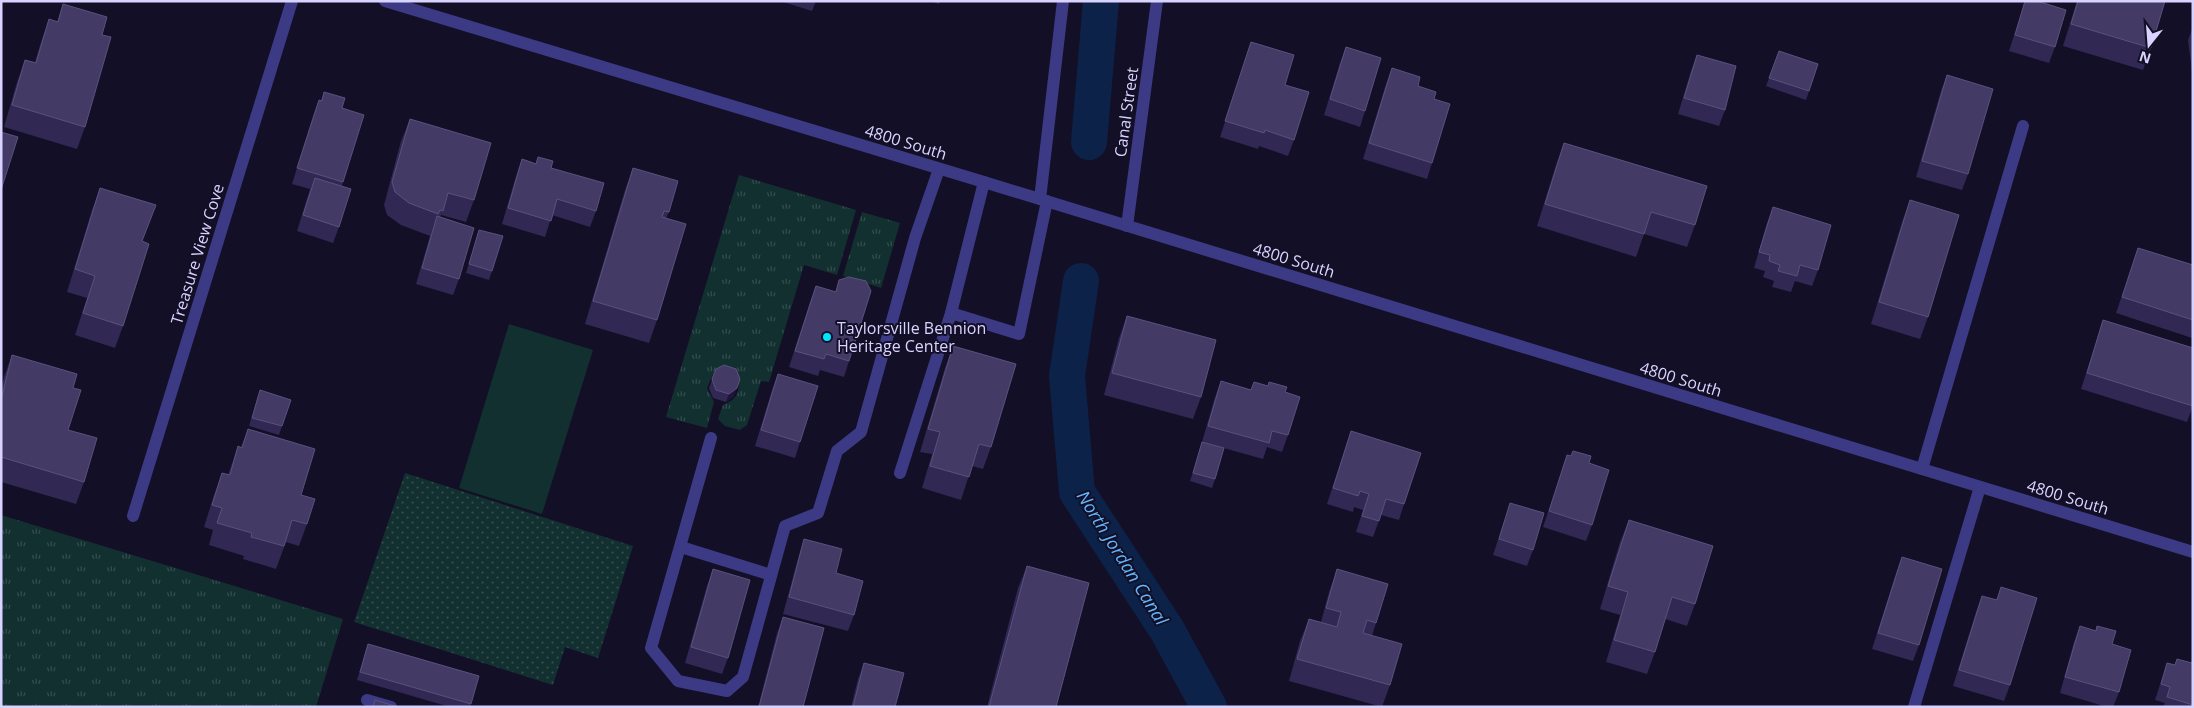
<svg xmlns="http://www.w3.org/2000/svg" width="2194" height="708" font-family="'Open Sans',sans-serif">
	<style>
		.grass { fill: url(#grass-tufts) }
		.garden { fill: url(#garden-dots) }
		.pitch { fill: #12302f }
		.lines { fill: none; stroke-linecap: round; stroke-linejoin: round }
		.canal { stroke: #0c2248; stroke-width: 36 }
		.minor { stroke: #3d3a85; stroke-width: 12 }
		.wall { fill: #312854 }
		.shaded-wall { fill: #1d163a }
		.building { fill: #433a66; stroke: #5a527e }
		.poi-dot { fill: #00e5ff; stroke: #130f26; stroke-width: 2 }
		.labels { text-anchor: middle; stroke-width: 4; stroke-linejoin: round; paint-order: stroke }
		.street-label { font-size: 16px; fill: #d9d4ff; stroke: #130f26 }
		.poi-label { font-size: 16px; fill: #d9d4ff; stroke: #130f26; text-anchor: start }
		.water-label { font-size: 18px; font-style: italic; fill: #62b6ff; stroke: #130f26 }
	</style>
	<defs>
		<pattern id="grass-tufts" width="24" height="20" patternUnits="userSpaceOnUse" patternTransform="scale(1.25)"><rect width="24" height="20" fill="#12302f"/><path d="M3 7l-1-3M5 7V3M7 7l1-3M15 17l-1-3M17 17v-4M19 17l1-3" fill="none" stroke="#344d4e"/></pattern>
		<pattern id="garden-dots" width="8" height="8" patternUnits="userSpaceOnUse" patternTransform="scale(1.25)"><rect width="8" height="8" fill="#12302f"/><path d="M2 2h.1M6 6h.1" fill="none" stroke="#344d4e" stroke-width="1.8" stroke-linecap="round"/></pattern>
	</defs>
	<rect width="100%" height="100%" fill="#130f26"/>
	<g class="grass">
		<path d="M739,175L856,210L837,275L804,265L769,382L761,381L747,425L740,430L725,426L718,419L723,405C735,400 739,395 739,382L719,372L713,374L707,388L714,402L707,428L666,417Z"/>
		<path d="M862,212L900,223L881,288L843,276Z"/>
		<path d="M1,515L343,619L316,707H1Z"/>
	</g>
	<path class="garden" d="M405,473L633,546L598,658L565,647L553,685L354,622Z"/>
	<path class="pitch" d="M509,324L593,350L542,514L459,488Z"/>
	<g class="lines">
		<g class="canal">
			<path d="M1089,142L1101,1"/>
			<path d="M1081,281L1067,376L1077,492L1167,630L1209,707"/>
		</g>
		<g class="minor">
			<path d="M385,1L984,182L2193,552"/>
			<path d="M984,182L951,313L1019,334L1047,201"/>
			<path d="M1040,199L1063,1"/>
			<path d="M1127,226L1157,1"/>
			<path d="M711,438L651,648L678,681L727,691L743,677L785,526L818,513L837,451L861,432L915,238L939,169"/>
			<path d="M1922,469L2023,126"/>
			<path d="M900,473L951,313"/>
			<path d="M133,516L292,1"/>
			<path d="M681,547L771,575"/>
			<path d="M367,700L391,707"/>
			<path d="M1914,707L1980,487"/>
		</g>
	</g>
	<g class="wall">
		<path d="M780,1H816L812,11Z"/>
		<path d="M931,1H940L939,4Z"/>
		<path d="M2025,1L2055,47L2049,63L2009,51Z"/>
		<path d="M2077,1H2165L2151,48L2143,70L2063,46Z"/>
		<path d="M63,4L102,35L85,127L77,149L4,127L17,82L25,60L35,62L41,42L49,19L57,22Z"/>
		<path d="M2193,27V80L2188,40Z"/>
		<path d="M1251,42L1285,85L1294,140L1288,156L1259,146L1258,149L1220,137Z"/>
		<path d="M1346,47L1365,111L1360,127L1324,115L1340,63Z"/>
		<path d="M1779,51L1818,64L1806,100L1766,86Z"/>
		<path d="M1697,55L1725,110L1719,126L1678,114L1691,71Z"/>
		<path d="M1392,68L1418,86L1434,99L1432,163L1427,179L1363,159L1386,84Z"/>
		<path d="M1947,75L1968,174L1962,190L1916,177L1941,91Z"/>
		<path d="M324,92L342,108L343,182L342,186L339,227L333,243L297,231L310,189L292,184L313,116L319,100H321Z"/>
		<path d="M410,119L474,200L466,222L441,215L440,217L459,279L453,295L416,284L430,236L401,225L387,215L384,205L401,141Z"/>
		<path d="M1564,143L1695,225L1687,247L1644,234L1636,257L1537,226L1556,165Z"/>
		<path d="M522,159L551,168L596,211L590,227L552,215L545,237L502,224L516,176Z"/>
		<path d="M633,168L669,212L666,218L657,320L649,343L585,324L625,190Z"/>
		<path d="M100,188L142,241L123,326L115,348L75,335L87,298L67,292L92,210Z"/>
		<path d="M1910,200L1928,317L1920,339L1871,324L1902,222Z"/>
		<path d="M1773,207L1818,270L1812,286L1795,281L1791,292L1772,287L1774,281L1763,277L1765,271L1754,268L1767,223Z"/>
		<path d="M479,230L492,271L489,280L466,273Z"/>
		<path d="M2138,248L2193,265V336L2192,338L2116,313Z"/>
		<path d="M839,280L849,361L844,377L820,370L818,376L789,367L810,302L816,286L835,292Z"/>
		<path d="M1127,316L1201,397L1193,419L1104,395L1119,338Z"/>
		<path d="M2103,320L2193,406L2187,422L2081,389Z"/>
		<path d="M953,346L991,447L983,469L972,466L961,500L922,488L932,454L920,452L945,368Z"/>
		<path d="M12,355L73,388L68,430L84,482L76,504L1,482V389L4,377Z"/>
		<path d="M716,369L734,396L726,402L713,398L709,388Z"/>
		<path d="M778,374L800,442L795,458L755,446L772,390Z"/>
		<path d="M1221,381L1251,390L1254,382L1285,392L1288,435L1282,452L1267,447L1263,459L1202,442L1215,397Z"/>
		<path d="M260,390L282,426L279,435L249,426Z"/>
		<path d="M248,429L301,495L307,524L299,546L286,542L276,569L243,559L244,556L209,545L213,530L204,527L214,495L222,473L228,475L238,446L241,447Z"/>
		<path d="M1351,431L1404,504L1399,520L1381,515L1373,537L1356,532L1363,510L1354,507L1353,512L1327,504Z"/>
		<path d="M1202,442L1215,479L1212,488L1190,481Z"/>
		<path d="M1567,455L1589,463L1592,525L1586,541L1543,527Z"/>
		<path d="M1510,503L1533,550L1527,566L1493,555Z"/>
		<path d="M1629,520L1695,604L1687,626L1665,619L1655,652L1647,674L1606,662L1620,615L1600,609L1620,542Z"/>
		<path d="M804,539L836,573L854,615L848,631L783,614L799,555Z"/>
		<path d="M1902,557L1919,645L1913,661L1872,649L1896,573Z"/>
		<path d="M1027,566L1056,707H987L1018,588Z"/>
		<path d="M713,569L728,658L722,674L685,663L707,586Z"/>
		<path d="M1337,569L1376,623L1372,636L1390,685L1382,707L1289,681L1300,641L1309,619L1321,622L1329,592Z"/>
		<path d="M2001,587L2010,685L2004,701L1953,686L1976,612L1982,596L1996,600Z"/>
		<path d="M783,617L803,707H758L777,633Z"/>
		<path d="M2080,626L2095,631L2097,626L2112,644L2119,692L2113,707H2107L2060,693L2074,642Z"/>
		<path d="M368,644L479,676L470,707H450L357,680Z"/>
		<path d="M2193,659V707H2163L2165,703L2155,700L2167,663L2174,665L2191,663Z"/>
		<path d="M864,663L895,707H851L858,679Z"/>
	</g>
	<path class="shaded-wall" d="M737,388L734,396L726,402L729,394Z"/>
	<g class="building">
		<path d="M2025,1H2037L2066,10L2055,47L2015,35Z"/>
		<path d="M2078,1H2165L2151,48L2071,24Z"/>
		<path d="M63,4L107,17L102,35L111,37L85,127L12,105L25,60L36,63L49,19L58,22Z"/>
		<path d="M1251,42L1294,55L1285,85L1309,92L1294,140L1265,130L1264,133L1225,121Z"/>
		<path d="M1346,47L1381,58L1365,111L1330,99Z"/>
		<path d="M1779,51L1818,64L1809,91L1769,78Z"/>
		<path d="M1697,55L1736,66L1725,110L1684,98Z"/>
		<path d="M1392,68L1420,77L1418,86L1436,92L1434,99L1450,104L1432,163L1369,143Z"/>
		<path d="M1947,75L1993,89L1968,174L1922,161Z"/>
		<path d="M324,92L345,98L342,108L364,115L343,182L297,168L319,100L322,101Z"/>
		<path d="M410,119L491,143L474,200L448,193L443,211L440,210L438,214L409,203L395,192L392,182Z"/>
		<path d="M1,132L18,137L1,190Z"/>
		<path d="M1564,143L1707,186L1695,225L1651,212L1644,234L1545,204Z"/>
		<path d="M538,157L553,161L551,168L604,183L596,211L557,199L551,221L508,208L522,159L536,164Z"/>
		<path d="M633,168L678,181L669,212L664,211L662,217L686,224L657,320L593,301Z"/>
		<path d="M315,178L351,189L339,227L303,215Z"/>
		<path d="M100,188L156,205L142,241L149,244L123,326L83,313L95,276L75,269Z"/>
		<path d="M1910,200L1959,215L1928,317L1879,302Z"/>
		<path d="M1773,207L1831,225L1818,270L1800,265L1797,276L1778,271L1780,265L1769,261L1770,255L1759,252Z"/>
		<path d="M437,216L474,228L459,279L422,268Z"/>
		<path d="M479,230L503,236L492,271L469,264Z"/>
		<path d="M2138,248L2193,265V320L2122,297Z"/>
		<path d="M849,277L866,281L871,291L849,361L826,354L824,359L795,351L816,286L836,292L839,280Z"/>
		<path d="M1127,316L1216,340L1201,397L1112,373Z"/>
		<path d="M2103,320L2193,348V406L2087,373Z"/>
		<path d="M953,346L1016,364L991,447L979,444L969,477L930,466L940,432L928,429Z"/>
		<path d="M12,355L77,374L73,388L81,390L68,430L97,438L84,482L1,457V400Z"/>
		<path d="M724,365L736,369L740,379L737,388L729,394L716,390L712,379L716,369Z"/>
		<path d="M778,374L818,386L800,442L761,430Z"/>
		<path d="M1221,381L1251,390L1254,382L1268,386L1269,382L1287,387L1285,392L1300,397L1288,435L1272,431L1269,443L1208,426Z"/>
		<path d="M260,390L291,400L282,426L252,418Z"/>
		<path d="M248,429L315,449L301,495L315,499L307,524L292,520L284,546L251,537L252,533L217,523L222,508L212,505L222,473L230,475L238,446L242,448Z"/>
		<path d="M1351,431L1421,453L1404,504L1386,499L1379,521L1362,516L1369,494L1360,491L1358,496L1333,488Z"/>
		<path d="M1202,442L1224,448L1215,479L1193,473Z"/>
		<path d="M1573,451L1591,456L1589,463L1609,470L1592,525L1549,511L1567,455L1571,456Z"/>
		<path d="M1510,503L1544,513L1533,550L1499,539Z"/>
		<path d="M1629,520L1713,546L1695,604L1672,597L1655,652L1614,640L1628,592L1608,586Z"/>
		<path d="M804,539L842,549L836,573L863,581L854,615L789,597Z"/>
		<path d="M1902,557L1942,569L1919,645L1878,633Z"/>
		<path d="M1027,566L1089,583L1056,707H989Z"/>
		<path d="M713,569L750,580L728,658L691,647Z"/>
		<path d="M1337,569L1388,584L1376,623L1367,620L1363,633L1402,644L1390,685L1297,659L1309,619L1337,627L1341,612L1326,608Z"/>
		<path d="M2001,587L2037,598L2010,685L1959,670L1982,596L1997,600Z"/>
		<path d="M783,617L824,628L803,707H759Z"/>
		<path d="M2080,626L2096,631L2097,626L2116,631L2112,644L2131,650L2119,692L2065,677Z"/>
		<path d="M368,644L479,676L471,704L360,672Z"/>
		<path d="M2177,659L2192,663L2193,659V705L2167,697L2170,687L2161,684L2167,663L2175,665Z"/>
		<path d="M864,663L904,673L895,707H853Z"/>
		<path d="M375,700L398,707H373Z"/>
	</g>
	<circle class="poi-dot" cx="827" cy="337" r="5"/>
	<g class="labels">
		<g class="street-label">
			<text transform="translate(1126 112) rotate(-82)" y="6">Canal Street</text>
			<text transform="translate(906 142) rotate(17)" y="6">4800 South</text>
			<text transform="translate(197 254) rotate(-73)" y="6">Treasure View Cove</text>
			<text transform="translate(1294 260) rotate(17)" y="6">4800 South</text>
			<text transform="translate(1681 379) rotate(17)" y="6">4800 South</text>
			<text transform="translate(2068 497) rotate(17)" y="6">4800 South</text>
		</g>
		<g class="poi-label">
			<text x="837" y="334">Taylorsville Bennion<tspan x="837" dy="18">Heritage Center</tspan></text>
		</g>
		<g class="water-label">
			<text transform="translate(1122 558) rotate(58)" y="6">North Jordan Canal</text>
		</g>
	</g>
	<rect width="2194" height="708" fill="none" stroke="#d9d4ff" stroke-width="5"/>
	<g transform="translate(2149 45) rotate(197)" stroke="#130f26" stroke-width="4" paint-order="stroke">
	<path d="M0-4L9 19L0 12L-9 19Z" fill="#d9d4ff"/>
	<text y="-8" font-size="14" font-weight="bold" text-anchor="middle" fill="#d9d4ff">N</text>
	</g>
</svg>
